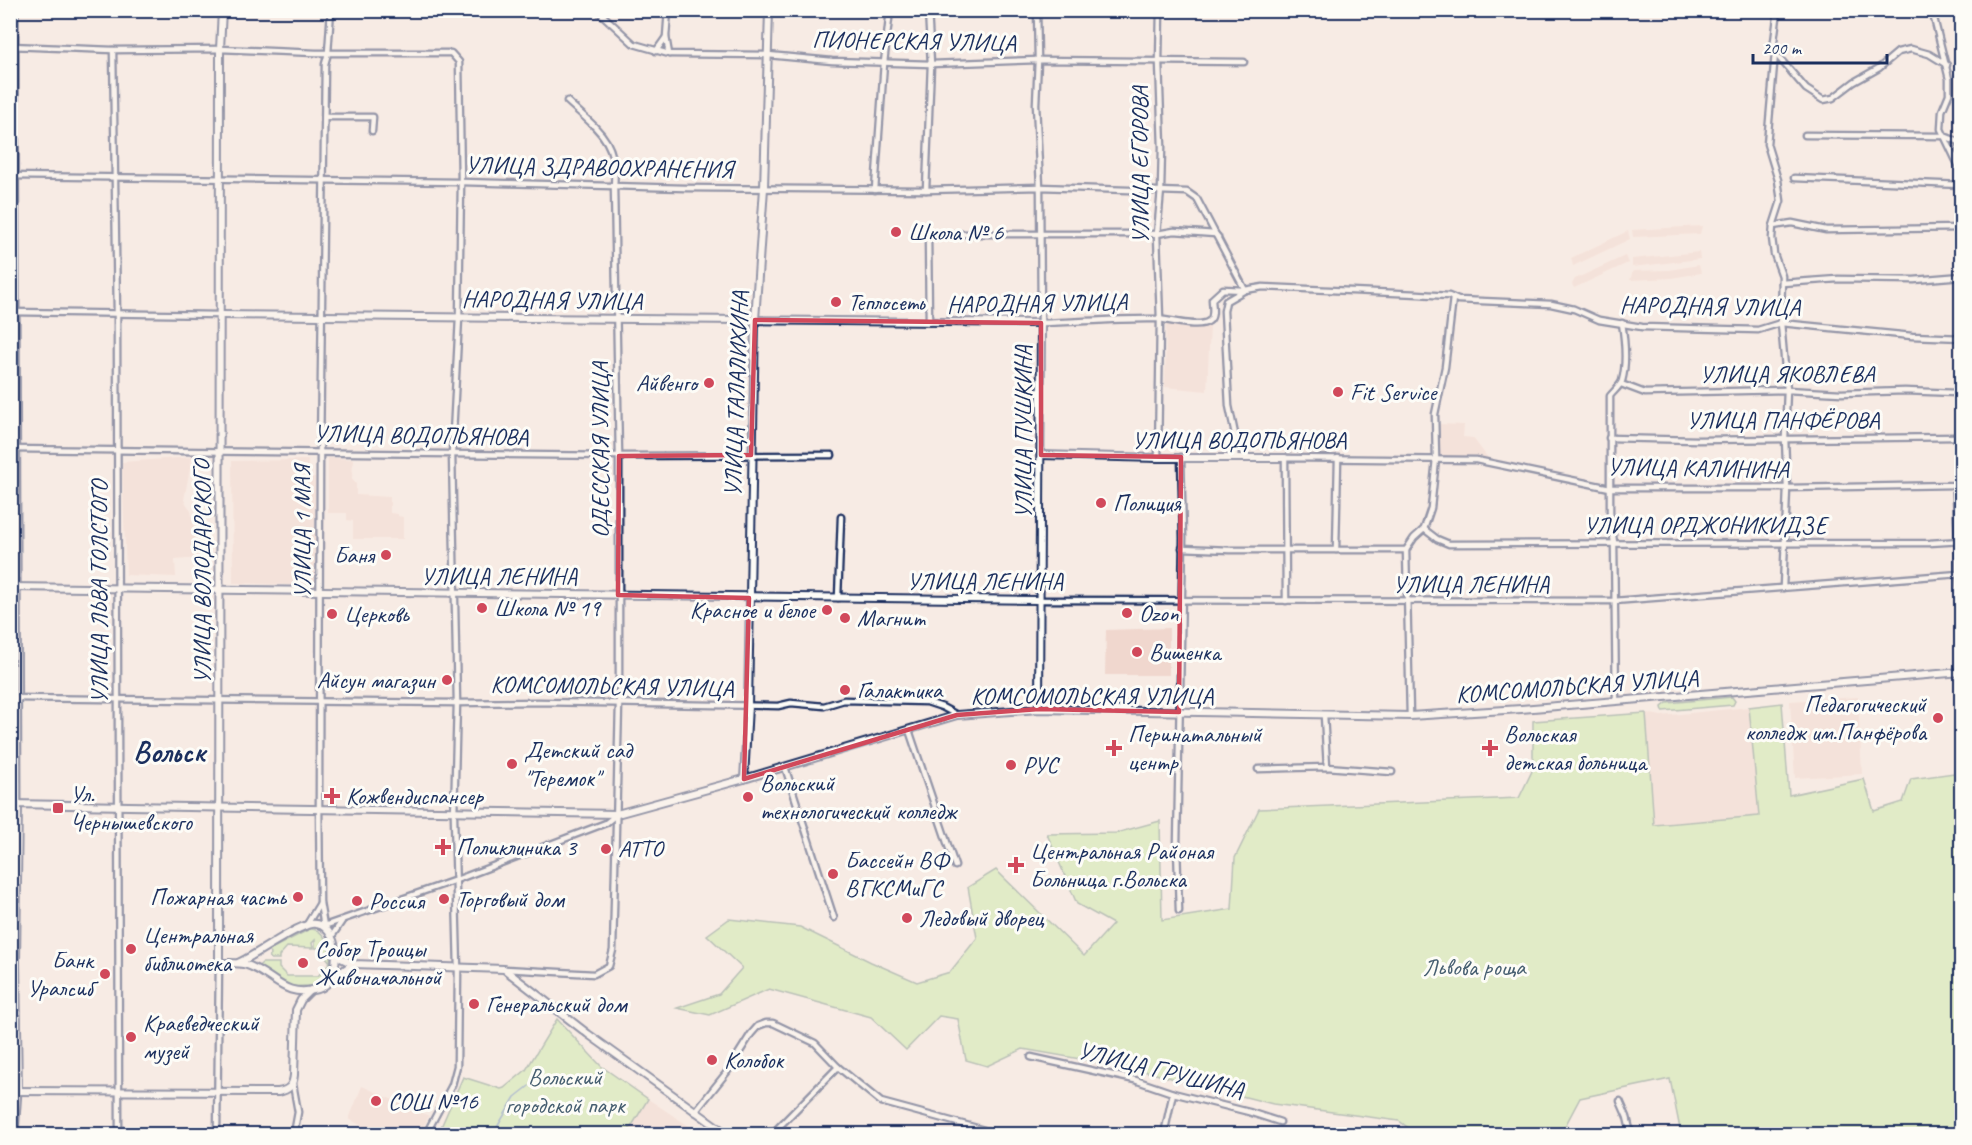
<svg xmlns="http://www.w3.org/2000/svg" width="1972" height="1145" font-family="Caveat,sans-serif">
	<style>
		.built { fill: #f0d7ce }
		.green { fill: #c6eba5; stroke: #708d82; stroke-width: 1.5 }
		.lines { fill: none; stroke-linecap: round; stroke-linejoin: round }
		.stream { stroke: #6389b6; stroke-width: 1.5 }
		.street-casing { stroke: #1b2f5e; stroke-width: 9 }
		.secondary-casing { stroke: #1b2f5e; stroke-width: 10 }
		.street { stroke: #fdfcf7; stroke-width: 4.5 }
		.secondary { stroke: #fdfcf7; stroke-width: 6 }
		.marked { fill: none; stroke: #d1495b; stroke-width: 4.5; stroke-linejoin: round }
		.poi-dot { fill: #d1495b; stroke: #fdfcf7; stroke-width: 2 }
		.labels { text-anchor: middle; stroke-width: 6; stroke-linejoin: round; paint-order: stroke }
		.street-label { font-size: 24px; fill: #1b2f5e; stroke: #fdfcf7 }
		.poi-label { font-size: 24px; fill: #1b2f5e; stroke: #fdfcf7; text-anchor: start }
		.park-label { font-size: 24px; fill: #465e70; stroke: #fdfcf7 }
		.district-label { font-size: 30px; font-weight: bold; fill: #1b2f5e; stroke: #fdfcf7 }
	</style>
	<rect width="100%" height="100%" fill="#f7ebe4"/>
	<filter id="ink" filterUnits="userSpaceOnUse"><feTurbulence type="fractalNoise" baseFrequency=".0167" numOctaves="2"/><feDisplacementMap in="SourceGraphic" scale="12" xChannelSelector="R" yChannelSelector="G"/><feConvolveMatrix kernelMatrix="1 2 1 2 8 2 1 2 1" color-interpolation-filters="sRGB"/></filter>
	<g filter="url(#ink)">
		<g class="built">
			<path d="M1702,226L1700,234L1633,237L1632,230Z"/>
			<path d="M1628,231L1630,239L1573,266L1571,258Z"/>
			<path d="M1699,252L1700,259L1632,267V259Z"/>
			<path d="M1625,256L1628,263L1574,288L1572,284L1575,279Z"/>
			<path d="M1699,265L1701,273L1671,278L1630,280L1633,271L1669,270Z"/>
			<path d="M1166,324L1210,325L1207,391L1165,387Z"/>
			<path d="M1437,424L1464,425L1463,437L1473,438L1488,458L1438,456Z"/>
			<path d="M192,457L184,500L191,511L200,558L175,560L176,577L126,575L122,462Z"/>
			<path d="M328,458L353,459L352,479L356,484V495L390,497V513L398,514V516L403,517V539H353V521L347,520V513H328Z"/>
			<path d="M308,460L307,477H315V586L233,583L232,461Z"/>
			<path d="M1169,628V675H1105L1106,630Z"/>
			<path d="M1858,697L1862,774L1795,778L1790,701Z"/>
			<path d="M1749,707L1759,816L1654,825L1646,713L1661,716Z"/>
			<path d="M362,1086L429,1116L420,1134H374L375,1133L349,1119Z"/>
			<path d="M648,1099L701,1134H627Z"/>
		</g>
		<g class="green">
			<path d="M1732,697L1735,701L1733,705L1663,711L1662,707L1667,703Z"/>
			<path d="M1782,703L1789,795L1864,779L1874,811L1903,802L1911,779L1961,772L1962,1131L1958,1133L1681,1134L1670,1079L1580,1098L1564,1128L1512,1134H1417L1399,1121L1273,1104L1132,1068L1023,1049L987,1066L966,1060L958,1019L939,1016L906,1050L871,1017L769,989L710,1015L677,1008L719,994L742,968L707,935L729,919L800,927L871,962L917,982L950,972L977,938L968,887L996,870L1084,956L1113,924L1077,904L1047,834L1116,833L1160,821L1162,920L1232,909L1235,858L1259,809L1519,798L1533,769V721L1646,713L1654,825L1759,816L1749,707Z"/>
			<path d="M310,929C332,928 336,972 323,983C318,987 311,986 305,986C298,986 292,987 286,985C276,981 267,973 258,967L262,963H279V968L287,976H318L330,962L319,948H315V940L312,943L313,948L287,947L279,956V959H271L269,956L271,954L269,950Z"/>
			<path d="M557,1019L601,1066L648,1099L627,1134H457L441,1127L463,1077L501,1089L504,1088L526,1070Z"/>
		</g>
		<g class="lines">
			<path class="stream" d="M493,1134L515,1097L529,1086"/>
			<defs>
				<g id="street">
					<path d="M15,10L18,804"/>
					<path d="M331,10L328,53L325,64L320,452L319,803L320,903L324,926L456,880L606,823L617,814"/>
					<path d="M597,10L634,44L669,54L768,55L832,61L931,64L1038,60L1244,62"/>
					<path d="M668,10L666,37L669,54"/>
					<path d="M1037,10L1038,60L1036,104L1040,187L1041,323C1080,322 1120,318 1158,319C1170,320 1199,329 1209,321C1215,317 1212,305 1212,299L1223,289L1245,290L1263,287L1418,294L1449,296L1458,300L1551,304L1574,309L1599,320L1642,327L1758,330L1781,323L1912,336L1962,338"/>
					<path d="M1778,10L1774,41L1775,53L1767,144L1778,180L1781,201L1773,226L1772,238L1774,254L1782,276L1781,323L1787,390L1785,438L1787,488L1783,588"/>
					<path d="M1932,10L1949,79V94L1942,111L1941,129L1962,173"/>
					<path d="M10,46L113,50L220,49L316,53H451L459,62L461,182L459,318L452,453L457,703L454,816L458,969L457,1066L452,1085L426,1134"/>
					<path d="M113,50L117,314L119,1134"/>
					<path d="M656,51L666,37"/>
					<path d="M1775,53L1806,89L1823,100L1833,98L1854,82L1879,68L1898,52L1911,49L1929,54L1947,65"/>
					<path d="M325,117H373L372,131"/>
					<path d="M1805,135L1944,136L1962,143"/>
					<path d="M1958,161V151L1961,143"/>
					<path d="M10,176L461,182L685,188L926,190L1040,187L1187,192L1197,199L1245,290L1226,301L1224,311L1229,406L1236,439L1235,458"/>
					<path d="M1794,178L1962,185"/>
					<path d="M875,190L884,63L890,10"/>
					<path d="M926,190L931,64L928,10"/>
					<path d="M1773,226L1792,223L1826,230L1962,228"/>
					<path d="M1782,283L1838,279L1914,280L1962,276"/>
					<path d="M10,312L221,315"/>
					<path d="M929,322L928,234H1157L1174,231L1215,234L1218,237"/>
					<path d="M1621,384L1645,393L1787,390L1841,393L1905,391L1956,393"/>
					<path d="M1609,438L1698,440L1957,437"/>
					<path d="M10,449L619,456L832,455"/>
					<path d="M1158,458L1160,319L1157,234L1161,190L1162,147L1159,62L1160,10"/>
					<path d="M1424,529L1437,539L1449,544L1929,543L1962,541"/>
					<path d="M1182,548L1230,550H1406"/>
					<path d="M1336,550L1338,458"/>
					<path d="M1406,550L1414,538L1424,529L1431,508L1436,459L1435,414L1445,367L1453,298"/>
					<path d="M1406,550L1410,716"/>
					<path d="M838,598L841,517"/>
					<path d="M1038,600L1614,601L1959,574"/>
					<path d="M1286,601L1285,458L1476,460L1610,488H1787L1956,485L1962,471"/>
					<path d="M10,698L457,703L538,702L778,706L791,703L824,706L844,700L927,702L942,707L957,715"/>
					<path d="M1616,701L1614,543L1610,512V396C1614,391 1620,386 1622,381C1627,363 1625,342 1622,323"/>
					<path d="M1324,715L1327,767"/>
					<path d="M909,730L955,866"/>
					<path d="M785,767L834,918"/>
					<path d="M1258,769L1327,767L1392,772"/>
					<path d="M1179,911L1177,846L1183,538L1181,457"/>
					<path d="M306,926L320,903"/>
					<path d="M332,936L342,921"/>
					<path d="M505,969L594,974L609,966L613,950L619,704V456L614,186C618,140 598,130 567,101"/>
					<path d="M1031,1057L1135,1080L1173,1093L1249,1112L1280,1122"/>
					<path d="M293,1084L298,1112L294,1134"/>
					<path d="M1620,1101L1627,1117L1631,1134"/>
					<path d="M695,1112L727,1072L751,1034L758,1026L766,1023H773L815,1043L838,1067L881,1102L999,1134"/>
					<path d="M15,1134L18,1091"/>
					<path d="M217,1134L219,963"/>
					<path d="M772,1134L838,1067"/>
					<path d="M1164,1134L1173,1093"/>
				</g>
				<g id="secondary">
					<path d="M222,10L220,49L219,963C229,963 238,962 247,965C274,974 283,999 318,989C344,982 341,920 311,924C292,928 258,954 238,963"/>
					<path d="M221,315L1041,323L1039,709"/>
					<path d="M1041,455L1158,458H1285"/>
					<path d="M1962,484L1956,485L1962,622"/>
					<path d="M10,587L1038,600"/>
					<path d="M744,779L748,706L755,320L764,188L769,10"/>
					<path d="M10,804L617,814L744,779L957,715L1039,709L1410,716L1521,709L1962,672"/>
					<path d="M18,804L16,960L18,1091"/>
					<path d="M335,950L341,958L353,964L504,969L588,1034L727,1134"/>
					<path d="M334,977L353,964"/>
					<path d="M10,1091L278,1092C289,1090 293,1086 294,1075L296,1010L301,1000L311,990"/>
				</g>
			</defs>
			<use href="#street" class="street-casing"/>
			<use href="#secondary" class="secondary-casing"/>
			<use href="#street" class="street"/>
			<use href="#secondary" class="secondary"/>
		</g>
	</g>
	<path d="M0 0H1972V1145H0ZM755,320L1041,323V455L1181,457L1179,712L1039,709L957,715L744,779L749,598L618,595L619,456L751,455Z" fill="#f7ebe4" fill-opacity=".55" fill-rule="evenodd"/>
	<path class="marked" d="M755,320L1041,323V455L1181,457L1179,712L1039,709L957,715L744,779L749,598L618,595L619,456L751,455Z"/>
	<g class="poi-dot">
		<circle cx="896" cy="232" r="6"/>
		<circle cx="836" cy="302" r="6"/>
		<circle cx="709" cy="383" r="6"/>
		<circle cx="1338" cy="392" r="6"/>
		<circle cx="1101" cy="503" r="6"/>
		<circle cx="386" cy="555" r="6"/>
		<circle cx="482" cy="608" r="6"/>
		<circle cx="827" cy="610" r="6"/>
		<circle cx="1127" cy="613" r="6"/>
		<circle cx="332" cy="614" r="6"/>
		<circle cx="845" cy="618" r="6"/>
		<circle cx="1137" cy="652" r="6"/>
		<circle cx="447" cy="680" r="6"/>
		<circle cx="845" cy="690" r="6"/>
		<circle cx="1938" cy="718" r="6"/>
		<path d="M1111 739h6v6h6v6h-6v6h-6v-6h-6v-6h6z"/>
		<path d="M1487 739h6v6h6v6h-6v6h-6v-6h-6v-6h6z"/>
		<circle cx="512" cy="764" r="6"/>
		<circle cx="1011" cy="765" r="6"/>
		<path d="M329 787h6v6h6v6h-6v6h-6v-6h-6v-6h6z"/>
		<circle cx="748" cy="797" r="6"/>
		<rect x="52" y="802" width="12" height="12" rx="3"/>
		<path d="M440 838h6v6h6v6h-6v6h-6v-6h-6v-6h6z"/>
		<circle cx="606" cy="849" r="6"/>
		<path d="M1013 856h6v6h6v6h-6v6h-6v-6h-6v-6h6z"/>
		<circle cx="833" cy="874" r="6"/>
		<circle cx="298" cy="897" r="6"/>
		<circle cx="444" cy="899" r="6"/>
		<circle cx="357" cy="901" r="6"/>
		<circle cx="907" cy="918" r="6"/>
		<circle cx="131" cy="949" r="6"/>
		<circle cx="303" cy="963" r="6"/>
		<circle cx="105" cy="974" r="6"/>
		<circle cx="474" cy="1004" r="6"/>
		<circle cx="131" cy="1037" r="6"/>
		<circle cx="712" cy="1060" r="6"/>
		<circle cx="376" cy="1101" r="6"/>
	</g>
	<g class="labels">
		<g class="street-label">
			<text transform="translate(914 41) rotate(1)" y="8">ПИОНЕРСКАЯ УЛИЦА</text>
			<text transform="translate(1140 165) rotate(-90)" y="8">УЛИЦА ЕГОРОВА</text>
			<text transform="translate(599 167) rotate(1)" y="8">УЛИЦА ЗДРАВООХРАНЕНИЯ</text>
			<text transform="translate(552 300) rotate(1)" y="8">НАРОДНАЯ УЛИЦА</text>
			<text transform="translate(1037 303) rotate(-1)" y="8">НАРОДНАЯ УЛИЦА</text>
			<text transform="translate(1710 306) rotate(1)" y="8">НАРОДНАЯ УЛИЦА</text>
			<text x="1787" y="382">УЛИЦА ЯКОВЛЕВА</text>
			<text transform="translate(736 394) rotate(-88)" y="8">УЛИЦА ТАЛАЛИХИНА</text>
			<text x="1783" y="428">УЛИЦА ПАНФЁРОВА</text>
			<text transform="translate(1023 432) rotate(-90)" y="8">УЛИЦА ПУШКИНА</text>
			<text transform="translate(421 435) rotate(1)" y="8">УЛИЦА ВОДОПЬЯНОВА</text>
			<text x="1239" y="448">УЛИЦА ВОДОПЬЯНОВА</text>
			<text transform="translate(600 450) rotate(-90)" y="8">ОДЕССКАЯ УЛИЦА</text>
			<text transform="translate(1698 468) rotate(1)" y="8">УЛИЦА КАЛИНИНА</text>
			<text x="1705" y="533">УЛИЦА ОРДЖОНИКИДЗЕ</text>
			<text transform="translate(302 532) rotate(-90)" y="8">УЛИЦА 1 МАЯ</text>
			<text transform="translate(202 572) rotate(-90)" y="8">УЛИЦА ВОЛОДАРСКОГО</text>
			<text x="499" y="584">УЛИЦА ЛЕНИНА</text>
			<text x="985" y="589">УЛИЦА ЛЕНИНА</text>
			<text x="1471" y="592">УЛИЦА ЛЕНИНА</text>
			<text transform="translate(99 592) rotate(-90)" y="8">УЛИЦА ЛЬВА ТОЛСТОГО</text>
			<text transform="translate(612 686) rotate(1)" y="8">КОМСОМОЛЬСКАЯ УЛИЦА</text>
			<text transform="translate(1577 686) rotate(-4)" y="8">КОМСОМОЛЬСКАЯ УЛИЦА</text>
			<text x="1092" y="704">КОМСОМОЛЬСКАЯ УЛИЦА</text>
			<text transform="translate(1161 1070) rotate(14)" y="8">УЛИЦА ГРУШИНА</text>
		</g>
		<g class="poi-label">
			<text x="908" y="240">Школа № 6</text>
			<text x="848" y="310">Теплосеть</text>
			<text x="697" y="391" text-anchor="end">Айвенго</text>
			<text x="1350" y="400">Fit Service</text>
			<text x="1113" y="511">Полиция</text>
			<text x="374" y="563" text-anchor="end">Баня</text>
			<text x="494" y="616">Школа № 19</text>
			<text x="815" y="618" text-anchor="end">Красное и белое</text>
			<text x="1139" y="621">Ozon</text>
			<text x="344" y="622">Церковь</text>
			<text x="857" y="626">Магнит</text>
			<text x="1149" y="660">Вишенка</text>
			<text x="435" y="688" text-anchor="end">Айсун магазин</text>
			<text x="857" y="698">Галактика</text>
			<text x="1926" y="712" text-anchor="end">Педагогический<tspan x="1926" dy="28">колледж им.Панфёрова</tspan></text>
			<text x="1128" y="742">Перинатальный<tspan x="1128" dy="28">центр</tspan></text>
			<text x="1504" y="742">Вольская<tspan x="1504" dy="28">детская больница</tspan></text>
			<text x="524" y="758">Детский сад<tspan x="524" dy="28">"Теремок"</tspan></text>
			<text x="1023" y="773">РУС</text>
			<text x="760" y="791">Вольский<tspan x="760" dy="28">технологический колледж</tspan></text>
			<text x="70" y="802">Ул.<tspan x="70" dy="28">Чернышевского</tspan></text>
			<text x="346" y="804">Кожвендиспансер</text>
			<text x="456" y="855">Поликлиника 3</text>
			<text x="618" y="857">АТТО</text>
			<text x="1030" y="859">Центральная Районая<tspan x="1030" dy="28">Больница г.Вольска</tspan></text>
			<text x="845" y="868">Бассейн ВФ<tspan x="845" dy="28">ВГКСМиГС</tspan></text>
			<text x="286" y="905" text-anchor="end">Пожарная часть</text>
			<text x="456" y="907">Торговый дом</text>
			<text x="369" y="909">Россия</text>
			<text x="919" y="926">Ледовый дворец</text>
			<text x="143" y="943">Центральная<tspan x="143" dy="28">библиотека</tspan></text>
			<text x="315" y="957">Собор Троицы<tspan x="315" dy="28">Живоначальной</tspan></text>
			<text x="93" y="968" text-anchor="end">Банк<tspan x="93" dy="28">Уралсиб</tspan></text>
			<text x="486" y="1012">Генеральский дом</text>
			<text x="143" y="1031">Краеведческий<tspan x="143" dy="28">музей</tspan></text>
			<text x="724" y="1068">Колобок</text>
			<text x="388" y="1109">СОШ №16</text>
		</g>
		<g class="park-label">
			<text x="1474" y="975">Львова роща</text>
			<text x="565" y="1085">Вольский<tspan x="565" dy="28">городской парк</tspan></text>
		</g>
		<g class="district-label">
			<text x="169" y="762">Вольск</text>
		</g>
	</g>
	<rect width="1972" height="1145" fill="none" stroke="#fdfcf7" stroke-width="36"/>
	<rect x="18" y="18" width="1936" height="1109" fill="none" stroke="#1b2f5e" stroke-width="2" filter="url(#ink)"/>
	<path d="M1753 54v9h134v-9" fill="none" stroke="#1b2f5e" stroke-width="3"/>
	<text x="1762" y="54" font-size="18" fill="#1b2f5e" stroke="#fdfcf7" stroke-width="4.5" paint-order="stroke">200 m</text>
</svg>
